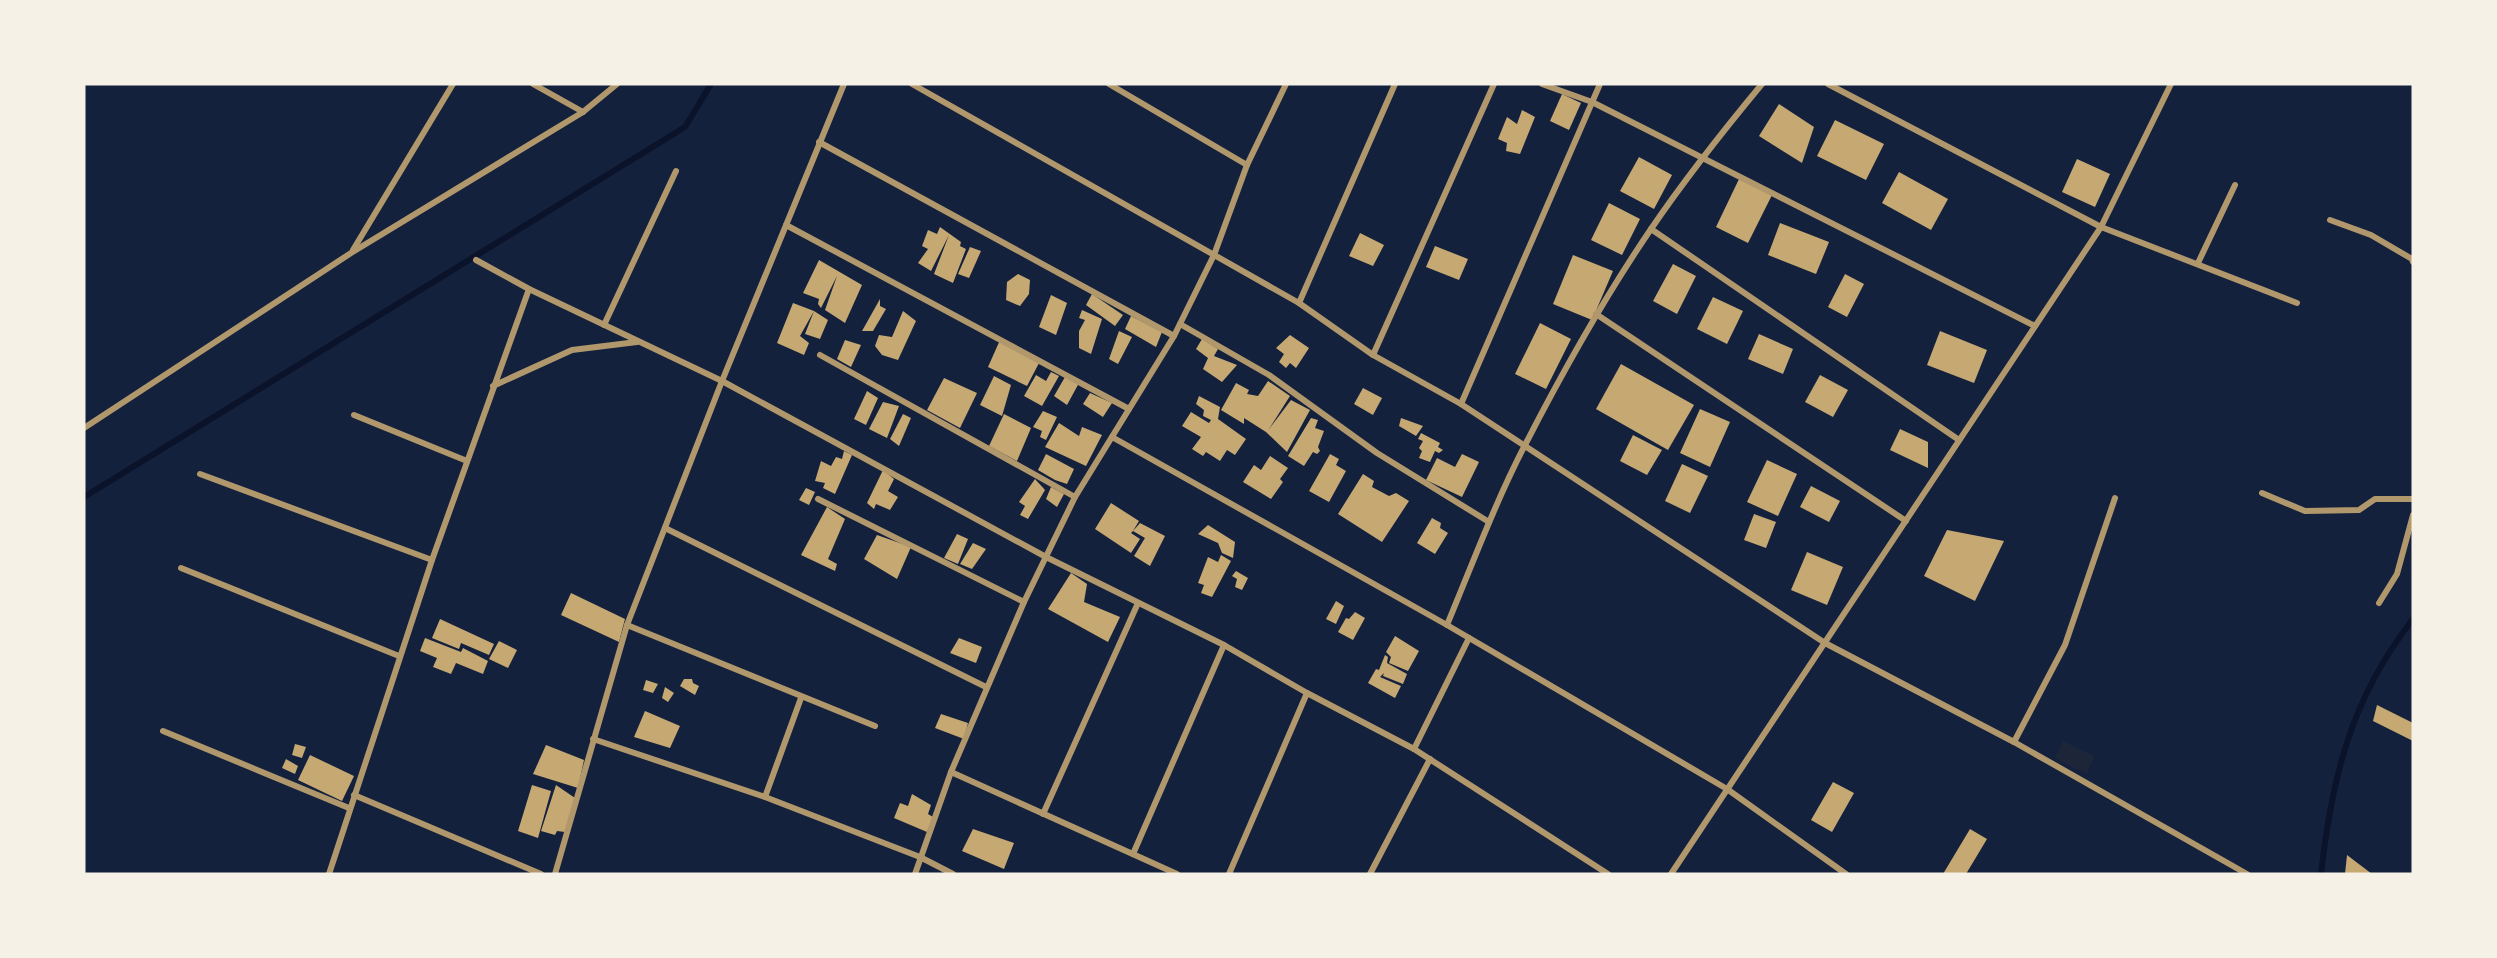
<svg xmlns="http://www.w3.org/2000/svg" width="2497" height="958" font-family="'Archivo Narrow',sans-serif">
	<style>
		.green { fill: #1d2539 }
		.lines { fill: none; stroke-linecap: round; stroke-linejoin: round }
		.stream { stroke: #0b132b; stroke-width: 6 }
		.building { fill: #c6a872 }
		.minor { stroke: #b1986c; stroke-width: 6 }
	</style>
	<rect width="100%" height="100%" fill="#14213d"/>
	<path class="green" d="M2063,741L2094,756L2087,774L2055,758Z"/>
	<g class="lines">
		<g class="stream">
			<path d="M84,497L685,127L711,84"/>
			<path d="M2321,874C2332,777 2351,698 2413,619"/>
		</g>
	</g>
	<g class="building">
		<path d="M1562,94L1581,103L1569,130L1550,121Z"/>
		<path d="M1779,104L1814,127L1802,163L1759,136Z"/>
		<path d="M1522,110L1535,117L1520,154L1506,151L1507,143L1498,139L1507,117L1517,124Z"/>
		<path d="M1835,120L1884,144L1866,180L1817,156Z"/>
		<path d="M1639,157L1672,175L1654,209L1620,191Z"/>
		<path d="M2077,159L2110,174L2095,207L2062,192Z"/>
		<path d="M1899,172L1948,199L1931,230L1882,203Z"/>
		<path d="M1739,179L1772,195L1748,243L1716,227Z"/>
		<path d="M1609,203L1640,219L1622,255L1591,240Z"/>
		<path d="M1780,223L1829,242L1816,274L1768,255Z"/>
		<path d="M940,227L961,242L960,246L966,249L953,283L934,274L949,235L931,271L918,263L928,249L922,246L928,230L937,234Z"/>
		<path d="M1360,233L1384,245L1373,266L1349,256Z"/>
		<path d="M1435,246L1468,259L1459,280L1426,267Z"/>
		<path d="M970,247L981,251L969,278L958,274Z"/>
		<path d="M1573,255L1613,271L1592,320L1553,304Z"/>
		<path d="M819,260L862,285L845,323L825,310L837,276L821,308L818,304L819,299L803,293Z"/>
		<path d="M1673,264L1696,276L1677,314L1653,301Z"/>
		<path d="M1018,274L1030,280L1029,294L1020,306L1006,300L1007,282Z"/>
		<path d="M1845,274L1864,284L1847,317L1828,307Z"/>
		<path d="M1092,294L1123,315L1115,326L1086,305Z"/>
		<path d="M1051,295L1067,303L1056,335L1039,327Z"/>
		<path d="M1713,297L1743,311L1727,344L1697,329Z"/>
		<path d="M880,299V306L886,309L873,331H862Z"/>
		<path d="M793,303L814,311L828,320L820,339L805,334L814,311L800,336L809,343L804,355L777,343Z"/>
		<path d="M1082,310L1102,319L1091,354L1079,348V331L1085,320L1079,318Z"/>
		<path d="M903,311L916,321L898,360L882,355L875,346L879,335L892,337Z"/>
		<path d="M1131,316L1162,332L1156,347L1125,329Z"/>
		<path d="M1540,323L1571,339L1546,389L1515,374Z"/>
		<path d="M1119,331L1132,337L1118,364L1109,359Z"/>
		<path d="M1940,331L1987,350L1974,383L1927,365Z"/>
		<path d="M1759,334L1793,349L1783,374L1748,359Z"/>
		<path d="M1290,335L1309,348L1296,368L1290,363L1286,368L1279,362L1284,354L1276,348Z"/>
		<path d="M1202,339L1218,349L1214,356L1237,365L1222,382L1203,369L1208,358L1196,349Z"/>
		<path d="M845,340L861,345L851,367L837,359Z"/>
		<path d="M1000,340L1039,363L1027,386L988,367Z"/>
		<path d="M1621,364L1694,405L1668,450L1596,409Z"/>
		<path d="M1051,372L1059,376L1042,406L1024,396L1036,375L1046,381Z"/>
		<path d="M1820,375L1848,390L1833,417L1805,402Z"/>
		<path d="M994,376L1011,385L1002,416L980,405Z"/>
		<path d="M1065,377L1079,383L1067,405L1054,396Z"/>
		<path d="M944,378L977,393L960,428L927,410Z"/>
		<path d="M1268,381L1290,396L1269,429L1291,400L1310,410L1287,452L1266,432L1244,418V424L1221,410L1236,383L1249,390L1247,394L1258,396Z"/>
		<path d="M1363,388L1382,398L1373,415L1354,404Z"/>
		<path d="M867,391L878,398L866,425L854,419Z"/>
		<path d="M1090,393L1112,403L1103,417L1083,404Z"/>
		<path d="M1199,396L1220,407L1218,419L1246,439L1235,455L1227,450L1220,461L1206,452L1203,456L1192,449L1201,437L1182,426L1191,412L1209,423L1211,420L1203,416L1204,410L1196,404Z"/>
		<path d="M883,402L899,406L887,438L869,429Z"/>
		<path d="M1700,409L1730,422L1710,467L1680,453Z"/>
		<path d="M1043,411L1057,417L1046,440L1040,437L1042,431L1033,427Z"/>
		<path d="M903,414L911,418L899,446L890,439Z"/>
		<path d="M1004,414L1031,428L1017,461L989,446Z"/>
		<path d="M1311,418L1318,420L1315,428L1324,431L1318,447L1320,451L1317,454L1313,452L1304,466L1288,456Z"/>
		<path d="M1401,418L1423,426L1416,436L1399,426Z"/>
		<path d="M1059,423L1079,436L1082,427L1102,435L1086,466L1045,447Z"/>
		<path d="M1900,429L1928,442V468L1890,450Z"/>
		<path d="M1421,433L1440,443L1438,447L1443,450L1439,453L1435,451L1430,462L1419,458L1422,451L1419,448L1423,441L1418,439Z"/>
		<path d="M1633,435L1662,450L1647,475L1620,461Z"/>
		<path d="M844,451L852,455L835,494L823,488L825,483L815,481L821,461L831,466L836,457L842,459Z"/>
		<path d="M1046,454L1074,469L1067,484L1055,480L1038,470Z"/>
		<path d="M1330,454L1339,459L1336,465L1346,471L1329,502L1309,491Z"/>
		<path d="M1462,454L1479,462L1462,497L1426,480L1437,458L1455,467Z"/>
		<path d="M1270,456L1288,468L1280,479L1283,482L1271,499L1243,482L1254,465L1261,470Z"/>
		<path d="M1767,460L1797,474L1778,516L1747,502Z"/>
		<path d="M1682,464L1708,476L1690,513L1665,501Z"/>
		<path d="M883,470L894,479L888,491L898,497L890,510L876,504L874,509L867,503Z"/>
		<path d="M1363,474L1374,481L1372,487L1389,496L1396,493L1409,501L1382,542L1338,514Z"/>
		<path d="M1035,479L1045,490L1028,519L1020,515L1025,506L1019,502Z"/>
		<path d="M1811,486L1840,501L1829,522L1800,507Z"/>
		<path d="M1051,487L1064,494L1057,507L1046,499Z"/>
		<path d="M806,488L815,492L809,505L799,500Z"/>
		<path d="M1111,503L1139,521L1133,531L1140,523L1165,536L1150,566L1134,556L1145,538L1133,531L1131,533L1140,539L1131,553L1095,529Z"/>
		<path d="M827,507L845,519L828,559L837,564L835,571L801,555Z"/>
		<path d="M1754,514L1776,522L1766,548L1744,540Z"/>
		<path d="M1432,518L1441,523L1440,528L1448,533L1435,554L1417,543Z"/>
		<path d="M1208,525L1235,542L1233,558L1222,553L1218,543L1198,534Z"/>
		<path d="M1947,530L2004,541L1975,601L1924,576Z"/>
		<path d="M957,534L968,539L958,564L944,558Z"/>
		<path d="M877,535L911,547L897,579L864,559Z"/>
		<path d="M973,543L986,549L972,569L960,564Z"/>
		<path d="M1807,552L1843,567L1827,605L1791,590Z"/>
		<path d="M1221,555L1231,561L1212,597L1201,593L1204,585L1198,583L1208,557L1218,562Z"/>
		<path d="M1236,571L1248,578L1242,590L1235,587L1237,579L1232,576Z"/>
		<path d="M1071,573L1087,584L1084,602L1120,617L1108,642L1048,609Z"/>
		<path d="M571,593L625,619L619,642L561,615Z"/>
		<path d="M1336,601L1344,606L1336,624L1326,619Z"/>
		<path d="M1355,612L1365,618L1353,640L1338,632L1346,618L1349,619Z"/>
		<path d="M440,619L494,644L489,655L461,643L459,649L432,638Z"/>
		<path d="M1395,636L1419,651L1408,671L1389,663L1391,657L1386,652Z"/>
		<path d="M425,638L461,652L463,648L488,661L483,674L456,663L451,674L433,667L437,658L420,651Z"/>
		<path d="M959,638L982,647L976,663L950,653Z"/>
		<path d="M499,641L517,650L508,668L489,659Z"/>
		<path d="M1385,655L1388,657L1387,663L1407,674L1403,684L1383,676L1384,673L1380,677L1401,686L1395,698L1368,683L1376,669L1379,670Z"/>
		<path d="M684,679H692L693,683L699,686L695,695L680,686Z"/>
		<path d="M646,680L658,684L653,693L643,690Z"/>
		<path d="M665,687L674,693L668,702L662,698Z"/>
		<path d="M2377,705L2413,723V741L2373,721Z"/>
		<path d="M645,711L680,726L670,748L634,737Z"/>
		<path d="M941,714L968,723L964,739L935,728Z"/>
		<path d="M295,744L306,747L302,758L292,755Z"/>
		<path d="M546,745L584,760L578,788L533,774Z"/>
		<path d="M310,755L354,776L342,801L298,780Z"/>
		<path d="M286,759L298,766L295,774L282,768Z"/>
		<path d="M1833,782L1854,793L1832,832L1811,820Z"/>
		<path d="M532,785L551,791L538,838L518,831Z"/>
		<path d="M556,785L575,798L565,832L557,831L555,835L541,831Z"/>
		<path d="M912,794L931,805L928,814L933,817L927,832L894,818L900,803L908,806Z"/>
		<path d="M973,829L1014,843L1004,869L962,851Z"/>
		<path d="M1970,829L1987,839L1966,874H1943Z"/>
		<path d="M2347,855L2372,874H2345Z"/>
	</g>
	<g class="lines">
		<g class="minor">
			<path d="M533,84L583,112"/>
			<path d="M912,84L1299,303L1373,355L1461,404L1825,643L2014,742L2247,874"/>
			<path d="M1109,84L1247,165"/>
			<path d="M1542,84L1592,102L2035,326"/>
			<path d="M1828,84L2101,227L2297,303"/>
			<path d="M819,142L1174,336"/>
			<path d="M2330,220L2371,235L2412,259L2413,262"/>
			<path d="M786,225L1129,409"/>
			<path d="M1651,229L1959,440"/>
			<path d="M353,250L453,84"/>
			<path d="M476,260L529,289L722,381L1046,557L1224,645L1307,693L1414,749L1608,874"/>
			<path d="M2198,263L2235,185"/>
			<path d="M1299,303L1395,84"/>
			<path d="M1596,314L1906,521"/>
			<path d="M1180,324L1269,375L1377,453L1489,522"/>
			<path d="M604,325L676,171"/>
			<path d="M820,355L1075,497"/>
			<path d="M1373,355L1494,84"/>
			<path d="M493,386L572,350L637,342"/>
			<path d="M1461,404L1600,84"/>
			<path d="M354,415L467,461"/>
			<path d="M84,428L351,253L583,112L617,84"/>
			<path d="M1112,437L1447,625L1727,789L1846,874"/>
			<path d="M200,474L432,560"/>
			<path d="M2262,493L2305,511L2359,510L2375,499H2413"/>
			<path d="M818,499L1024,602"/>
			<path d="M665,528L986,687"/>
			<path d="M181,568L399,656"/>
			<path d="M2379,603L2397,574L2413,515"/>
			<path d="M627,625L875,726"/>
			<path d="M1447,625C1472,565 1495,503 1525,445C1563,371 1604,298 1651,229C1685,179 1723,131 1762,84"/>
			<path d="M163,731L349,808"/>
			<path d="M593,739L765,797L920,857L953,874"/>
			<path d="M2014,742L2065,645L2115,498"/>
			<path d="M1414,749L1469,638"/>
			<path d="M951,772L1177,874"/>
			<path d="M354,795L541,874"/>
			<path d="M765,797L801,698"/>
			<path d="M1043,814L1138,603"/>
			<path d="M1133,854L1224,645"/>
			<path d="M329,874L432,560L529,289"/>
			<path d="M555,874L627,625L722,381L844,84"/>
			<path d="M915,874L951,772L1024,602L1075,497L1174,336L1214,255L1247,165L1286,84"/>
			<path d="M1229,874L1307,693"/>
			<path d="M1370,874L1430,759"/>
			<path d="M1671,874L2101,227L2171,84"/>
		</g>
	</g>
	<rect width="2497" height="958" fill="none" stroke="#f6f1e7" stroke-width="171"/>
</svg>
